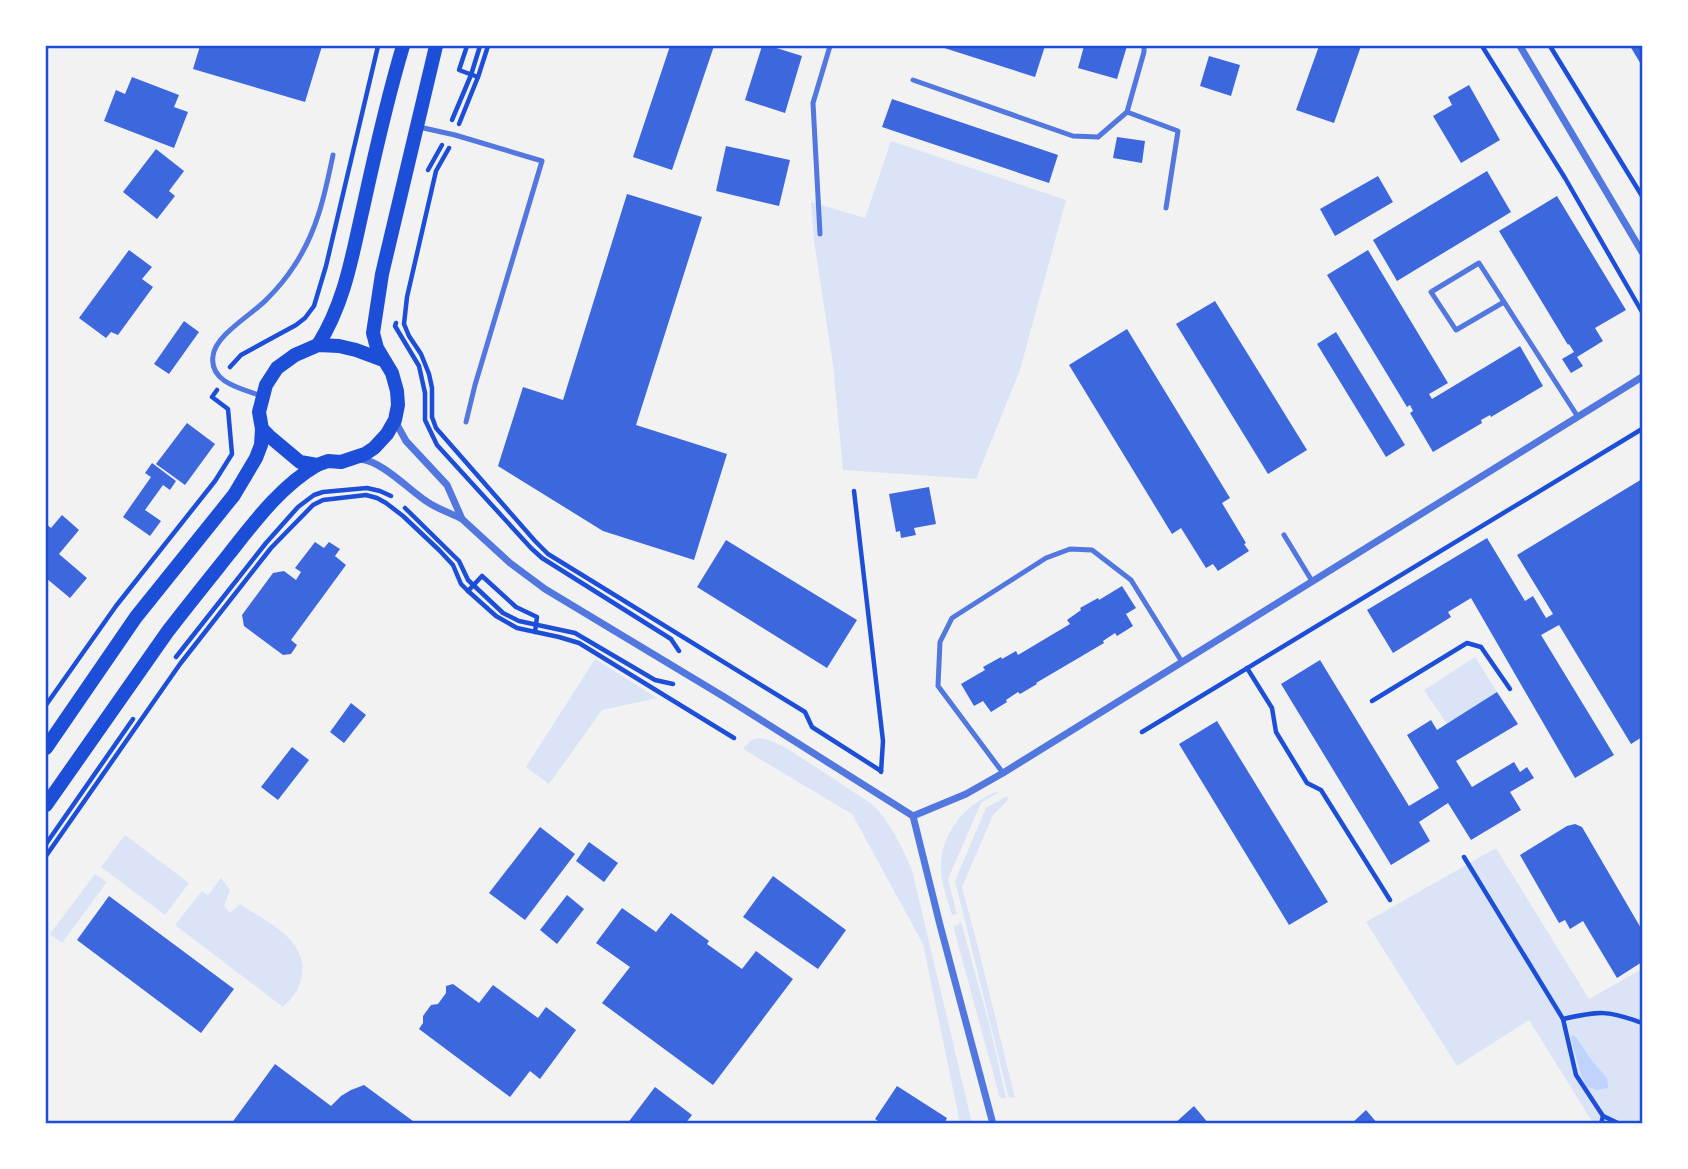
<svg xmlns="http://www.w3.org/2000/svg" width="1688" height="1169" font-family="Mulish,sans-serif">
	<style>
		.green { fill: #dbe4f7 }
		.water { fill: #bfd3fe }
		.building { fill: #3d67dc }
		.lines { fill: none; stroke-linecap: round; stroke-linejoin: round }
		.path { stroke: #1d4ed8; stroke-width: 4.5 }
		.service { stroke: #5277de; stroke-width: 5 }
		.minor { stroke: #5277de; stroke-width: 7 }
		.secondary { stroke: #1d4ed8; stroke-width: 14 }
		.neatline { fill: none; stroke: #1d4ed8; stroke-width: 2.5 }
	</style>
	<rect width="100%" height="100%" fill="#f2f2f2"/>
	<g class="green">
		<path d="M891,141L1066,200L1020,370L976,479L843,470L833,365L814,241L811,202L865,218Z"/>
		<path d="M1475,657L1497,692L1447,724L1424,690Z"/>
		<path d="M595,659L657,698L602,710L549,784L526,767Z"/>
		<path d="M758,738L769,740L788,749L872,804C891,823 901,845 912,870L972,1123H960L923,944L852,814L743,749L750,741Z"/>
		<path d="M999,792L981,803L948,879L957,914L952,915C948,901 942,886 941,872C939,841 958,812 984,798C989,795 993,792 999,792Z"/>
		<path d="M1007,796L1008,800L993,815L962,887L979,951L1015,1098L1009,1097L1007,1091L955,881L986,808Z"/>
		<path d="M125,835L189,883L165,915L101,867Z"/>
		<path d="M1496,848L1589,999L1642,969V1123H1593L1529,1020L1457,1066L1366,922Z"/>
		<path d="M95,874L107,882L62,943L50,934Z"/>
		<path d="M221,878L230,890L224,906L230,913L240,904C270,924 319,945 297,990C294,996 288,1002 283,1007L175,925L202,891L208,895Z"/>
		<path d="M959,922H961L990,1027L1006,1097L1003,1099L999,1096L998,1091L955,933L954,926L959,925Z"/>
	</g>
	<path class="water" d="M1572,1035L1576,1037L1592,1061L1607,1078L1608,1088L1597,1090L1587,1087C1579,1074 1576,1054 1571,1039Z"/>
	<g class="building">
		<path d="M200,46H322L305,102L193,69Z"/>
		<path d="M670,46H714L672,170L633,157Z"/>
		<path d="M762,46H770L802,56L785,113L745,100Z"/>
		<path d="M938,46H1045L1035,77Z"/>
		<path d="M1084,46H1127L1117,79L1078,68Z"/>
		<path d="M1319,46H1361L1334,123L1296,110Z"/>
		<path d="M1630,46H1642V66Z"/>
		<path d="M1209,56L1240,65L1231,96L1200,86Z"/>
		<path d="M132,77L179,95L174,107L188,112L174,148L104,121L116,90L125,94Z"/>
		<path d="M1469,85L1500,140L1461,163L1433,116L1452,105L1448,97Z"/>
		<path d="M892,99L1058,155L1049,183L882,127Z"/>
		<path d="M1117,137L1145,141L1142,163L1113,158Z"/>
		<path d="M726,146L790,160L779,206L716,191Z"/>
		<path d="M156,149L184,171L169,191L175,196L157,219L123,192Z"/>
		<path d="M1487,171L1511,212L1397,281L1373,240Z"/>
		<path d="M1378,176L1393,202L1335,236L1320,209Z"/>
		<path d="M627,194L702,217L636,425L727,454L694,560L603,531L498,466L523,387L563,400Z"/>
		<path d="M1557,196L1626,310L1595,328L1603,341L1577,357L1583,366L1571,373L1562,359L1574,352L1569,344L1568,345L1499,231Z"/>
		<path d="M129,250L152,267L142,279L153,287L118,335L111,332L106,338L79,318Z"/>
		<path d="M1368,250L1448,383L1429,394L1432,399L1520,346L1543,386L1491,417L1490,415L1481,420L1482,423L1433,452L1410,413L1413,411L1410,405L1407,407L1327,275Z"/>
		<path d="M1215,301L1307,450L1268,474L1176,324Z"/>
		<path d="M184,321L199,332L169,374L154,364Z"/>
		<path d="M1127,329L1230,498L1222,503L1246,543L1244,544L1249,551L1218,571L1213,564L1206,568L1181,528L1172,534L1069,365Z"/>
		<path d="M1336,332L1405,445L1386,457L1317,344Z"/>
		<path d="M187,423L215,444L185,485L156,464Z"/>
		<path d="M152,463L176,481L170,490L163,485L145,510L161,521L150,536L123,517L151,477L145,473Z"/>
		<path d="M1642,479V737L1631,744L1559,625L1541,635L1614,755L1575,778L1471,598L1448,612L1451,617L1393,653L1367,610L1487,538L1525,601L1533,596L1546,618L1553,614L1517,555Z"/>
		<path d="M929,487L936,524L914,528L916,535L901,538L900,531L896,532L889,494Z"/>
		<path d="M62,515L79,530L59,554L87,578L70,598L46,578V524L51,528Z"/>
		<path d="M726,540L857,620L827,668L697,587Z"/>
		<path d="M315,542L324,548L329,542L340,549L335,556L346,565L291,640L297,645L291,654L283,655L244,626L242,615L273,573L284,571L296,580L301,572L295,568Z"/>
		<path d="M1122,586L1136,608L1126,614L1133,626L1117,636L1115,633L1103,641L1104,643L1036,683L1037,684L1020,694L1018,692L1006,700L1007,702L991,712L983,701L974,706L961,684L985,670L983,667L1001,657L1002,659L1016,651L1018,655L1070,624L1067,620L1081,610L1080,608L1098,598L1099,600Z"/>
		<path d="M1320,660L1409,806L1439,788L1407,735L1431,720L1437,730L1497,692L1518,724L1456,761L1472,787L1514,762L1520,772L1527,767L1534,778L1510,792L1521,810L1471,840L1448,803L1419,822L1430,841L1391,865L1281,684Z"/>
		<path d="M351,703L366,715L344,743L330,732Z"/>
		<path d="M1217,721L1328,902L1289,925L1179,744Z"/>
		<path d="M292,747L309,760L278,800L261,787Z"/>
		<path d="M1575,824L1582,827L1642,930V962L1617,978L1583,921L1570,929L1565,920L1559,923L1520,855L1567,826Z"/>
		<path d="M540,827L575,854L525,920L489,893Z"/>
		<path d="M589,842L618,863L604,882L576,861Z"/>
		<path d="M773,876L846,930L818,969L743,917Z"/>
		<path d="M567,895L584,909L557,944L540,930Z"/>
		<path d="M109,896L234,989L201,1033L77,940Z"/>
		<path d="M622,908L656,932L671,913L709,941L707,944L742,969L756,951L793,979L713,1085L602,1003L630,967L596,943Z"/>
		<path d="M453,984L479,1003L493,985L538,1018L546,1007L576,1030L540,1079L530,1071L510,1097L419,1029L423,1023V1016L431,1005L438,1004L446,993V986Z"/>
		<path d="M275,1064L331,1106L341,1096L351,1090L364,1085L417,1124H231Z"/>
		<path d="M897,1086L947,1118L944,1124H882L875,1119Z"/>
		<path d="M655,1087L692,1115L685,1124H627Z"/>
		<path d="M1194,1106L1209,1124H1174Z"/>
		<path d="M1366,1110L1378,1124H1351Z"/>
	</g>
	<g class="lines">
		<g class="path">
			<path d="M467,46L459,70L478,77"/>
			<path d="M1482,46L1565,178L1642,312"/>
			<path d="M1550,46L1642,196"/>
			<path d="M452,120L471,75L480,46"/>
			<path d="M459,124L478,77L488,46"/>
			<path d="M449,148L436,171L407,297L404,324L409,336L421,354L429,374L432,388V417L436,428L535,541L548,554L805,712L812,727L881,771"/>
			<path d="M428,170L442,145"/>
			<path d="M396,323L395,326L419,366L425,393V420L437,445L531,548L542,558L671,639L679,651"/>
			<path d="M230,367L241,355L296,325L305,318L314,306L326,266L378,46"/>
			<path d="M854,491L883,741L881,772"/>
			<path d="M405,508L459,561L468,580L503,613L519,621L575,633L655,680L673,684"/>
			<path d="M468,591L482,576L516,607L537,617L535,632"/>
			<path d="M176,657L266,543L298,507L314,495L323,492L367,488L380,491L391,496"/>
			<path d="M1247,668L1272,708L1276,732L1307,783L1321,790L1390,900"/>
			<path d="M1372,701L1467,643L1481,647L1510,689"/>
			<path d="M46,705L116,606L215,481L232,454L228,409L212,397L217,390"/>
			<path d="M1142,732L1642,429"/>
			<path d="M46,844L133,719"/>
			<path d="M46,856L180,664L271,548L313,505L323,500L366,495L377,498L386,503L403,516L439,550L453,565L461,584L468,591L496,616L517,628L559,637L579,643L734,738"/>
			<path d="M1464,857L1563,1019L1576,1075L1603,1116L1601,1124"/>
			<path d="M1563,1019C1599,1011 1608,1010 1642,1023"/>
			<path d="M1603,1116L1620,1124"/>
		</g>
		<g class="service">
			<path d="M913,80L1073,136L1098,137L1127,112L1144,52V46"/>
			<path d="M1127,112L1178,131L1166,208"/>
			<path d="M419,127L455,135L542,161L475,385L466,422"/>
			<path d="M820,234L813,103L830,46"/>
			<path d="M1504,302L1456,330L1431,292L1479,263L1578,417"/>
			<path d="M262,396C243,389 209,383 213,356C215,335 253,314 267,299C277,289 287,277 294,266C317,232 325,194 333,155"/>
			<path d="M1284,535L1312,581"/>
			<path d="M1003,773L938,686L940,642L952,618L1046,558L1070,549L1092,550L1131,580L1182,662"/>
		</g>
		<g class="minor">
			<path d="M1520,46L1642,252"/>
			<path d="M395,421L406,441L447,485L462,519L510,563L545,589L726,698L913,816"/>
			<path d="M360,459C382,461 408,489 426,501C437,509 451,513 462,519"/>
			<path d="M913,816L966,794L1003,773L1642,377"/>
			<path d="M913,816L940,925L993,1124"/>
		</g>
		<g class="secondary">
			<path d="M318,345C345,302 352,256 363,208C375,153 387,99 403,46"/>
			<path d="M383,360L356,350L339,346L318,345L295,355L277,368L266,385L259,412L262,429L269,436L300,462L317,465L328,461L341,462L365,454L374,448L387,434L395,420L398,405L397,391L392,373L377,348L373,333L382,274L436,46"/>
			<path d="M46,748L136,617L234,495L256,458L261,445L262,429"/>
			<path d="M46,805L168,631C188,605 209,579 229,554C255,521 281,486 317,465"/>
		</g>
	</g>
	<rect width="1688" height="1169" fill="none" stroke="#ffffff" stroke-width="94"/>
	<rect x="47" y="47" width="1594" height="1075" class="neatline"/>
</svg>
